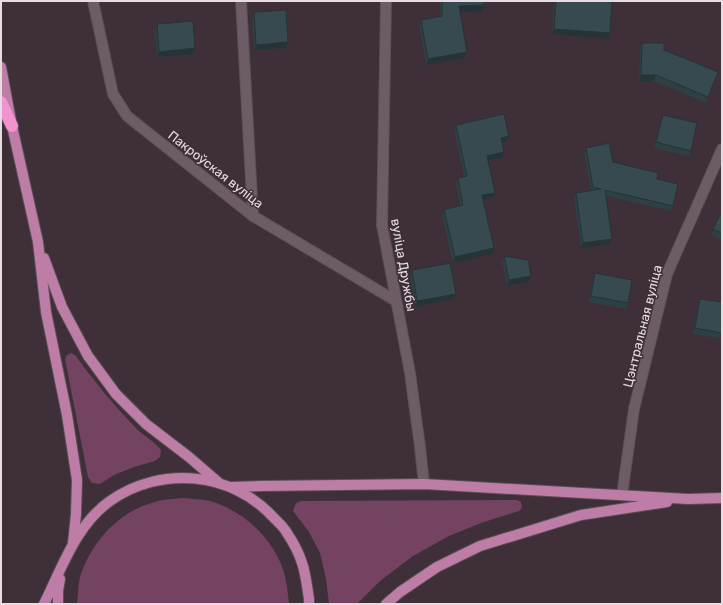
<svg xmlns="http://www.w3.org/2000/svg" width="723" height="605" font-family="Rubik,sans-serif">
	<style>
		.green { fill: #734361 }
		.lines { fill: none; stroke-linecap: round; stroke-linejoin: round }
		.minor-casing { stroke: #5a4e56; stroke-width: 12 }
		.major-casing { stroke: #5a4e56; stroke-width: 12 }
		.highway-casing { stroke: #5a4e56; stroke-width: 14 }
		.minor { stroke: #6d5c66; stroke-width: 10 }
		.major { stroke: #bd7da6; stroke-width: 10 }
		.highway { stroke: #f293d0; stroke-width: 12 }
		.wall { fill: #2e4044 }
		.shaded-wall { fill: #263437 }
		.building { fill: #364a4f; stroke: #263437 }
		.labels { text-anchor: middle; stroke-width: 3; stroke-linejoin: round; paint-order: stroke }
		.street-label { font-size: 13px; fill: #e6dce2; stroke: #3e2f38 }
	</style>
	<rect width="100%" height="100%" fill="#3e2f38"/>
	<g class="green">
		<path d="M71,353L75,355C94,381 115,407 138,430C146,437 155,442 161,450L160,457L155,461L134,467L114,475L100,484L92,483L88,477L65,359L67,355Z"/>
		<path d="M182,498C191,499 201,499 210,501C245,511 276,541 285,576C287,585 288,595 289,604H77C78,595 78,585 80,577C91,542 119,511 155,502C163,499 173,499 182,498Z"/>
		<path d="M517,500L521,502L522,508L519,511L481,523L449,536L413,556L380,581L357,604H329L326,579L320,553L309,532L293,511L296,503L301,501Z"/>
	</g>
	<g class="lines">
		<defs>
			<g id="minor">
				<path d="M93,1L113,94L127,116L253,216L396,301"/>
				<path d="M241,1L253,216"/>
				<path d="M386,1L382,225L410,373L420,447L424,484"/>
				<path d="M622,495L634,409L667,274L722,149"/>
			</g>
			<g id="major">
				<path d="M1,67L12,126L38,242L46,312L67,415L77,480L76,514L73,543"/>
				<path d="M44,258L62,307L88,356L116,394L146,424L189,457L218,482"/>
				<path d="M232,487L260,486L424,484L688,499L722,498"/>
				<path d="M44,604C62,568 76,525 110,501C161,465 232,472 273,517C278,522 284,527 287,533C293,542 299,553 302,563C306,574 307,587 309,599V604"/>
				<path d="M58,604V591L60,579"/>
				<path d="M386,604L400,592L437,567L480,546L581,515L667,502"/>
			</g>
			<path id="highway" d="M1,102L12,126"/>
		</defs>
		<use href="#minor" class="minor-casing"/>
		<use href="#major" class="major-casing"/>
		<use href="#highway" class="highway-casing"/>
		<use href="#minor" class="minor"/>
		<use href="#major" class="major"/>
		<use href="#highway" class="highway"/>
	</g>
	<g class="wall">
		<path d="M440,1H484L482,11H460L465,58L426,65L419,25L421,20L440,17Z"/>
		<path d="M555,1H594L608,39L552,34L554,4Z"/>
		<path d="M254,12L286,48L254,50L252,18Z"/>
		<path d="M157,24L193,54L157,57L155,29Z"/>
		<path d="M642,43L664,50L716,78L706,103L654,81H639L640,48Z"/>
		<path d="M663,115L691,151L689,156L654,148L661,120Z"/>
		<path d="M456,125L509,136L506,142L502,143V158L488,161L495,193L493,198L483,200L494,248L492,254L453,263L442,215L444,210L460,206L456,184L458,178L464,177L454,130Z"/>
		<path d="M586,148L613,162L657,179L673,206L671,211L606,196L612,239L610,244L581,248L574,198L576,193L591,191L584,154Z"/>
		<path d="M722,211V240L711,235Z"/>
		<path d="M504,256L529,282L507,286L502,261Z"/>
		<path d="M412,270L456,294L454,299L415,307L410,276Z"/>
		<path d="M595,273L628,303L626,309L589,302L593,279Z"/>
		<path d="M700,299L722,302V339L693,334L698,304Z"/>
	</g>
	<g class="shaded-wall">
		<path d="M484,5L482,11L457,12L459,6Z"/>
		<path d="M554,29L610,33L608,39L552,34Z"/>
		<path d="M288,42L286,48L254,50L256,45Z"/>
		<path d="M195,48L193,54L157,57L159,52Z"/>
		<path d="M467,52L465,58L426,65L428,59Z"/>
		<path d="M641,75H656L654,81H639Z"/>
		<path d="M509,136L506,142L499,144L501,138Z"/>
		<path d="M504,152L502,158L485,161L487,156Z"/>
		<path d="M495,193L493,198L480,201L482,195Z"/>
		<path d="M612,239L610,244L581,248L583,243Z"/>
		<path d="M494,248L492,254L453,263L455,257Z"/>
		<path d="M531,276L529,282L507,286L509,280Z"/>
		<path d="M456,294L454,299L415,307L417,301Z"/>
	</g>
	<g class="building">
		<path d="M442,1H484V5L459,6L467,52L428,59L421,20L442,16Z"/>
		<path d="M556,1H594L612,2L610,33L554,29Z"/>
		<path d="M286,10L288,42L256,45L254,12Z"/>
		<path d="M193,21L195,48L159,52L157,24Z"/>
		<path d="M642,43H664V50L718,72L708,97L656,75H641Z"/>
		<path d="M504,114L509,136L501,138L504,152L487,156L495,193L482,195L494,248L455,257L444,210L463,205L458,178L467,176L456,125Z"/>
		<path d="M663,115L697,123L691,151L656,142Z"/>
		<path d="M609,143L613,162L658,173L657,179L678,184L673,206L605,190L612,239L583,243L576,193L601,189L593,187L586,148Z"/>
		<path d="M722,211V233L713,229Z"/>
		<path d="M504,256L528,260L531,276L509,280Z"/>
		<path d="M450,263L456,294L417,301L412,270Z"/>
		<path d="M595,273L632,280L628,303L591,296Z"/>
		<path d="M700,299L722,302V333L695,328Z"/>
	</g>
	<g class="labels">
		<g class="street-label">
			<text transform="translate(216 169) rotate(38)" y="5">Пакроўская вуліца</text>
			<text transform="translate(404 265) rotate(80)" y="5">вуліца Дружбы</text>
			<text transform="translate(642 326) rotate(-76)" y="5">Цэнтральная вуліца</text>
		</g>
	</g>
	<rect width="723" height="605" fill="none" stroke="#e6dce2" stroke-width="4"/>
</svg>
